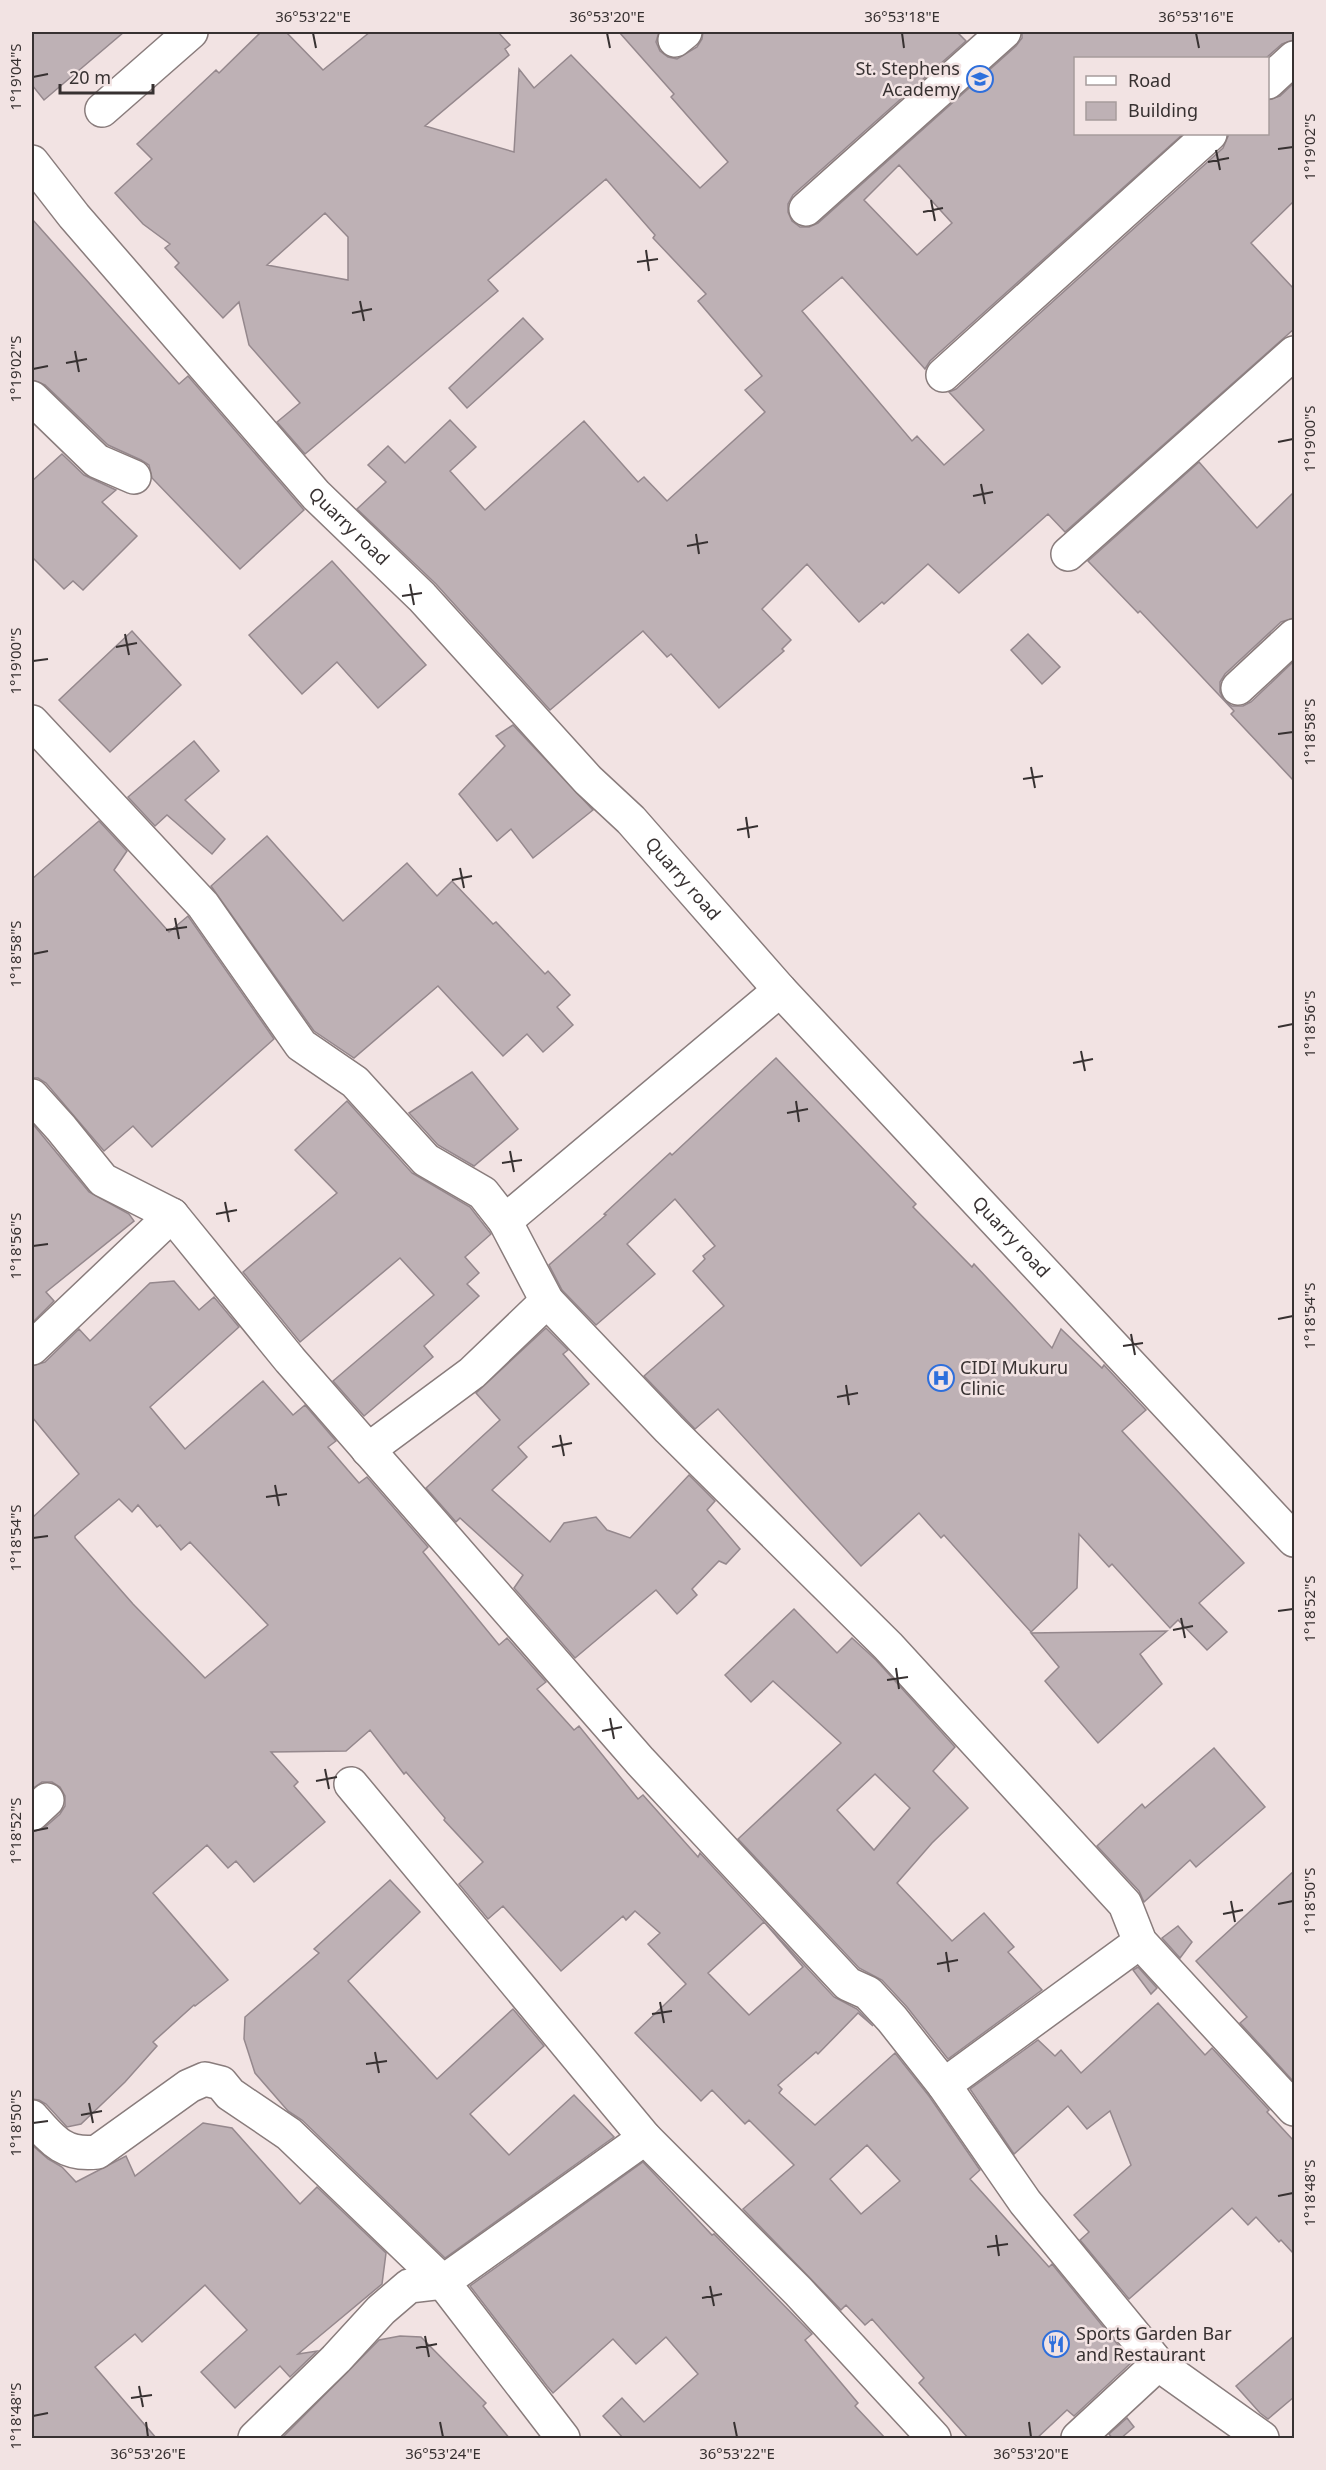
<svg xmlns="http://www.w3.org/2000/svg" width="1326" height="2470" font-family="'Noto Sans',sans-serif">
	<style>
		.building { fill: #beb1b5; stroke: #95888d; stroke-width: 1.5; fill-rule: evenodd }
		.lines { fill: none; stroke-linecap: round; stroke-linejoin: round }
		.minor-casing { stroke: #897c7c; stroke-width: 36 }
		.minor { stroke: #fff; stroke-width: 33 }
		.ticks { fill: none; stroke: #373131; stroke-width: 2 }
		.labels { text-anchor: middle; stroke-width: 5; stroke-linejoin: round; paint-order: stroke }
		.poi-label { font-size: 18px; fill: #373131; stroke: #f2e3e3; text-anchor: start }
		.street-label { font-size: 18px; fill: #373131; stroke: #f2e3e3 }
		.neatline { fill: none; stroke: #373131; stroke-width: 2 }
		.ticks-label { font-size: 15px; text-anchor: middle; fill: #373131 }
	</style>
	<rect width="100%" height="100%" fill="#f2e3e3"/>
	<g class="building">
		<path d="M32,32H124L44,100L32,85Z"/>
		<path d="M261,32H286L323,70L370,32H498L510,45L505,49L509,55L425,126L514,152L519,69L534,88L571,55L700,188L728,162L671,97L674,94L619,32H659L656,42L660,51L668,57L677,59L697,47L702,39L703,32H957L966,41L793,195L788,204V212L792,221L800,227H809L818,223L1016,46L1022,38V32H1294V40L1282,44L1266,58H1076V134H1183L930,361L925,369L842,277L802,311L912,441L917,436L944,465L984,430L949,392L956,389L1223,148L1229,134H1268V100L1280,96L1294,83V201L1251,243L1294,289V329L1065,532L1048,514L959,593L928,564L884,604L882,602L859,622L807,564L762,609L791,640L782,649L784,651L719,708L671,654L667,657L643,631L550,710L436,584L357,509L386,482L368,465L388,446L405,463L450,420L476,447L450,471L485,510L584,421L638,482L644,477L667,501L765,412L745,390L762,376L698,301L706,294L653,238L655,235L606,179L488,280L498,291L305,454L277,422L300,403L249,345L239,302L223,318L175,267L179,263L165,248L170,244L143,224L115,193L152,159L137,144L216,70L219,73ZM899,165L952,223L917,255L864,200ZM325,213L348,237V280L267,265Z"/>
		<path d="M32,219L179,384L188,376L304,510L240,569L152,478L149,465L141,460L108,445L45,385L32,380Z"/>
		<path d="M523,318L543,339L467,408L449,388Z"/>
		<path d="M62,454L84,475L116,490L102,502L137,536L83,590L73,581L64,589L32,557V481Z"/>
		<path d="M1199,462L1257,528L1294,492V618L1281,622L1225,674L1220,682V692L1224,700L1232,706H1243L1251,702L1294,661V781L1231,714L1234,711L1140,611L1138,613L1088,561Z"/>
		<path d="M332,561L426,665L378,708L337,662L302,694L249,635Z"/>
		<path d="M132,631L181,685L110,752L59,700Z"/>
		<path d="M1028,634L1060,667L1042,684L1011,650Z"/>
		<path d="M513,725L593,810L533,858L511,829L497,841L459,794L505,746L496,736Z"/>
		<path d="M194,741L219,771L185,800L225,839L212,854L167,815L155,826L128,797Z"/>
		<path d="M99,821L127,851L114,870L169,932L188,916L274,1039L152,1147L133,1126L104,1151L46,1083L38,1078H32V879Z"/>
		<path d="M267,836L343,921L407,863L437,896L452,881L493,924L496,922L545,974L548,971L570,995L557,1007L573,1025L543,1052L527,1034L503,1056L438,986L354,1058L314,1031L211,886Z"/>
		<path d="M776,1058L916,1204L913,1207L972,1267L974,1264L1052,1348L1061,1329L1102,1368L1104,1365L1146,1410L1122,1431L1244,1563L1199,1603L1227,1632L1207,1650L1178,1620L1170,1628L1112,1564L1109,1567L1079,1534L1077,1588L1031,1632L944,1535L941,1538L919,1513L861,1566L718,1409L695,1429L644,1376L724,1306L693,1271L705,1259L703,1256L715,1246L675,1199L627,1244L655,1274L596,1325L562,1290L549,1265L606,1215L604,1214L670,1153L672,1155Z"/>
		<path d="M472,1072L518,1129L474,1166L438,1145L409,1113Z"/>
		<path d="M347,1101L412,1173L470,1207L491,1234L465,1257L479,1273L467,1284L479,1296L424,1346L433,1357L364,1416L333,1381L434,1295L400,1258L300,1342L243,1272L337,1193L295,1150Z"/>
		<path d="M32,1123L89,1192L129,1214L134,1221L46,1292L54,1301L32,1323Z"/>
		<path d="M174,1281L199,1310L214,1297L239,1327L150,1407L185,1449L263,1381L293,1415L305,1405L336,1441L328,1447L359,1483L367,1477L428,1547L423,1552L499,1645L507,1638L546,1682L537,1689L574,1730L579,1726L638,1799L643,1795L698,1857L700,1853L834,1997L857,2009L873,2026L858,2013L818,2054L816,2052L778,2085L782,2089L779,2093L815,2125L895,2053L929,2096L980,2170L970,2179L1049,2267L1052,2264L1132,2362L1074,2416L1067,2410L1036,2439H969L919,2383L924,2378L872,2319L865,2325L846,2305L841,2310L743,2209L794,2165L749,2120L745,2124L712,2090L701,2101L635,2033L686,1984L648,1944L660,1933L635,1911L626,1920L623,1916L561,1971L503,1906L488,1919L459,1884L483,1862L444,1820L445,1818L406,1772L404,1774L370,1730L346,1751L271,1752L298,1782L294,1786L325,1822L254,1882L236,1861L228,1868L207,1845L153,1893L228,1980L195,2006L194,2005L153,2042L157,2046L125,2082L81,2124L67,2127L46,2104L39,2100L32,2099V1832L44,1828L60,1814L65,1806V1796L60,1787L52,1782H42L32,1789V1518L79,1474L32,1417V1366L45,1362L79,1329L90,1341L150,1283ZM119,1499L132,1512L138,1505L157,1527L160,1525L181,1550L190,1542L268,1625L205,1678L133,1604L75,1538V1536ZM764,1922L803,1967L749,2015L708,1973ZM867,2145L900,2181L861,2214L830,2179Z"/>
		<path d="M546,1328L568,1350L563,1354L589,1384L518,1447L527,1457L492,1490L550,1542L564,1523L596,1517L607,1530L630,1538L689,1475L715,1501L707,1510L740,1549L726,1564L719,1561L692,1589L697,1595L677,1614L656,1590L575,1658L514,1588L523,1575L460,1518L456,1522L426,1488L500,1420L476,1393Z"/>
		<path d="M794,1609L837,1653L852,1638L876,1660L955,1747L933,1771L968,1808L932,1843L897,1883L952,1941L984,1913L1014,1947L1008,1952L1042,1990L948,2059L907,2007L882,1980L859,1968L738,1839L841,1743L773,1681L751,1702L725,1675ZM875,1774L910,1808L874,1850L837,1810Z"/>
		<path d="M1167,1631L1140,1654L1162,1684L1098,1743L1045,1681L1059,1667L1031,1633Z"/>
		<path d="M1214,1748L1265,1807L1196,1867L1190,1860L1144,1902L1139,1891L1097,1846L1142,1804L1145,1808Z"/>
		<path d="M1294,1871V2082L1240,2023L1247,2017L1196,1961Z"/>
		<path d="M390,1880L420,1912L348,1981L437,2079L513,2009L544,2046L470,2114L509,2155L574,2095L614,2137L445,2258L302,2120L288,2111L255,2073L244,2039L245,2017L319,1953L314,1949Z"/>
		<path d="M1178,1926L1192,1942L1180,1958L1162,1938Z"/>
		<path d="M1138,1967L1157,1988L1151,1994L1133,1970Z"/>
		<path d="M1158,2003L1205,2055L1212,2048L1269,2110L1267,2112L1294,2141V2254L1281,2240L1279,2242L1256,2217L1248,2225L1232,2208L1129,2299L1080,2240L1089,2232L1074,2215L1131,2165L1110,2111L1087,2129L1068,2106L1014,2154L970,2089L1038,2040L1055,2056L1061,2050L1081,2073Z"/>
		<path d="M203,2123L232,2128L300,2204L317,2187L386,2253L382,2284L298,2354L317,2351L290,2377L280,2366L235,2408L201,2372L247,2330L205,2285L142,2342L135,2334L95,2367L157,2439H32V2145L48,2159L62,2167L76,2182L126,2156L135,2176Z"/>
		<path d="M643,2162L712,2235L714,2234L812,2334L805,2340L858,2403L855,2406L886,2439H624L603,2416L622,2398L644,2422L698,2374L666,2337L636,2364L613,2339L553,2393L547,2386L470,2286Z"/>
		<path d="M400,2336L421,2337L486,2403L483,2406L510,2439H281L379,2340Z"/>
		<path d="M1294,2336V2397L1268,2419L1260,2413L1236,2386Z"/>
		<path d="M1127,2418L1134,2427L1120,2439H1113L1109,2434Z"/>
	</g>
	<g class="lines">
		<defs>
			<g id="minor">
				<path d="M675,40L685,32"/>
				<path d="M1268,82L1294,58"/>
				<path d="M102,110L191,32"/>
				<path id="s1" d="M32,162L74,216L316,495L422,597L588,780L631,820L780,990L1294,1540"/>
				<path d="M806,209L1004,32"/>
				<path d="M943,375L1210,134"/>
				<path d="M32,398L97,461L134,477"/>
				<path d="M1068,554L1294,353"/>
				<path d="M1238,688L1294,636"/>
				<path d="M32,722L203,905L301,1045L355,1082L426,1160L483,1193L505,1221L547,1301L669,1429L888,1646L1125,1904L1140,1942L1294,2109"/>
				<path d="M32,1096L61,1128L103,1180L172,1215L290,1360L640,1761L848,1984L868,1993L892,2019L944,2085L1025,2202L1158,2364L1262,2438"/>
				<path d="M505,1221L780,990"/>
				<path d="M32,1348L172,1215"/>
				<path d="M368,1450L472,1373L547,1301"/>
				<path d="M351,1784L645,2138L798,2291L934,2438"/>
				<path d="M32,1814L47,1800"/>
				<path d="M944,2085L1140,1942"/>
				<path d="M32,2117C52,2140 64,2156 97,2152L189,2086L205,2079L221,2083L230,2094L289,2134L443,2282L563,2438"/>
				<path d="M255,2438L336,2359L381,2310L409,2286L443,2282L645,2138"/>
				<path d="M1078,2438L1158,2364"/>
			</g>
		</defs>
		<use href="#minor" class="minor-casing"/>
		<use href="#minor" class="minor"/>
	</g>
	<path class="ticks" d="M313,33L316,48M607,33L610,48M902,33L904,48M1196,33L1199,48M33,77L48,74M1278,149L1293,147M1216,150L1220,170M1208,162L1229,158M931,200L935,221M923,212L943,208M646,250L649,271M637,262L658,259M360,301L364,321M352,313L372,309M75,351L79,372M66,363L87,359M33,369L48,366M1278,442L1293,439M981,484L985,504M973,496L993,492M696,534L699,554M687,546L708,542M410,584L414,605M402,596L422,593M125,634L129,655M116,647L137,643M33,661L48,659M1278,734L1293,732M1031,767L1035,788M1023,779L1043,776M746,817L749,838M737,830L758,826M460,868L464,888M452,880L472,876M175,918L179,939M166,930L187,927M33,954L48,951M1278,1027L1293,1024M1081,1051L1085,1071M1073,1063L1093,1059M796,1101L799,1122M787,1113L808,1109M510,1151L514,1172M502,1163L522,1160M225,1202L229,1222M216,1214L237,1210M33,1246L48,1244M1278,1319L1293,1316M1131,1334L1135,1355M1123,1346L1143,1343M846,1385L849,1405M837,1397L858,1393M560,1435L564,1456M552,1447L572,1443M275,1485L279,1506M266,1497L287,1494M33,1538L48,1536M1278,1611L1293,1609M1181,1618L1185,1638M1173,1630L1193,1626M896,1668L899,1689M887,1680L908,1677M610,1718L614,1739M602,1731L622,1727M325,1769L329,1789M316,1781L337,1777M33,1831L48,1828M1231,1901L1235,1922M1278,1904L1293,1901M1223,1914L1243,1910M946,1952L949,1972M937,1964L958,1960M660,2002L664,2023M652,2014L672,2011M375,2052L379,2073M366,2064L387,2061M89,2103L93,2123M81,2115L102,2111M33,2123L48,2121M1278,2196L1293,2193M996,2235L999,2256M987,2247L1008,2244M710,2286L714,2306M702,2298L722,2294M425,2336L429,2357M416,2348L437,2344M139,2386L143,2407M131,2398L152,2395M33,2416L48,2413M146,2422L148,2437M440,2422L443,2437M734,2422L737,2437M1029,2422L1031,2437"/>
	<defs>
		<symbol id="school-ring" viewBox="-11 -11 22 22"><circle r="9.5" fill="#f2e3e3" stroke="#2e6fdc" stroke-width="1.5"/><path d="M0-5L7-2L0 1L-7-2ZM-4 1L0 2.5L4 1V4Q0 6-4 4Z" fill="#2e6fdc"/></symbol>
		<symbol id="hospital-ring" viewBox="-11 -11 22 22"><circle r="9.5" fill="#f2e3e3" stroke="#2e6fdc" stroke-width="1.5"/><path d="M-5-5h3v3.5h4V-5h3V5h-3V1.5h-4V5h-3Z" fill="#2e6fdc"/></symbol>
		<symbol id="restaurant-ring" viewBox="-11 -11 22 22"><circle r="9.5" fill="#f2e3e3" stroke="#2e6fdc" stroke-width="1.5"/><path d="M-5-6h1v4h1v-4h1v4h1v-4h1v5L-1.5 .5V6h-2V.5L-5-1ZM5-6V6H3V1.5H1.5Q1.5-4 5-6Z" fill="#2e6fdc"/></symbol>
	</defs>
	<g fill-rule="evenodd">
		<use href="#school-ring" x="965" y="64" width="30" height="30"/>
		<use href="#hospital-ring" x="926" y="1363" width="30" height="30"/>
		<use href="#restaurant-ring" x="1041" y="2329" width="30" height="30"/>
	</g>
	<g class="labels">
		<g class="poi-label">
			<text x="960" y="75" text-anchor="end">St. Stephens<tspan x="960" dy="21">Academy</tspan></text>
			<text x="960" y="1374">CIDI Mukuru<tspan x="960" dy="21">Clinic</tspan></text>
			<text x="1076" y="2340">Sports Garden Bar<tspan x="1076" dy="21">and Restaurant</tspan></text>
		</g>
		<g class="street-label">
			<text dy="6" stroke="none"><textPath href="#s1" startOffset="483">Quarry road</textPath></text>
			<text dy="6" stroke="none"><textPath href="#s1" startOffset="969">Quarry road</textPath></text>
			<text dy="6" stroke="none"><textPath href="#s1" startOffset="1455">Quarry road</textPath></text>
		</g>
	</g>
	<rect width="1326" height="2470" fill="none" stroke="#f2e3e3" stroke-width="66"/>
	<rect x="1074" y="57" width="195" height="78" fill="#f2e3e3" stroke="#a79c9c" stroke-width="1.5"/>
	<rect x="1086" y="76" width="30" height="9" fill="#ffffff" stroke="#a79c9c" stroke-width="1.5"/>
	<text x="1128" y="87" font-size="18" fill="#373131">Road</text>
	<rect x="1086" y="102" width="30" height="18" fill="#beb1b5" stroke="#a79c9c" stroke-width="1.5"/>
	<text x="1128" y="117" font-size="18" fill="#373131">Building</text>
	<path d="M60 84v9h93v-9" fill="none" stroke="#373131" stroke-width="3"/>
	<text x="69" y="84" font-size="18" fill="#373131" stroke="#f2e3e3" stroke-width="4.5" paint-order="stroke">20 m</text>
	<rect x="33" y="33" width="1260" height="2404" class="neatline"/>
	<g class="ticks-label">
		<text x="313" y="22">36°53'22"E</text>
		<text x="607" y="22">36°53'20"E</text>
		<text x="902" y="22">36°53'18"E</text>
		<text x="1196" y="22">36°53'16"E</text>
		<text transform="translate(16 77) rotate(-90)" y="5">1°19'04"S</text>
		<text transform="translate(1310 147) rotate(-90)" y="5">1°19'02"S</text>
		<text transform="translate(16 369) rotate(-90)" y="5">1°19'02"S</text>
		<text transform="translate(1310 439) rotate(-90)" y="5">1°19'00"S</text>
		<text transform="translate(16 661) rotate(-90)" y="5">1°19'00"S</text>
		<text transform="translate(1310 732) rotate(-90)" y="5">1°18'58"S</text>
		<text transform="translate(16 954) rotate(-90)" y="5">1°18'58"S</text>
		<text transform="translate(1310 1024) rotate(-90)" y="5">1°18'56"S</text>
		<text transform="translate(16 1246) rotate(-90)" y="5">1°18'56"S</text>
		<text transform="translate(1310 1316) rotate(-90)" y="5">1°18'54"S</text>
		<text transform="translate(16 1538) rotate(-90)" y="5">1°18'54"S</text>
		<text transform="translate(1310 1609) rotate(-90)" y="5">1°18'52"S</text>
		<text transform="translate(16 1831) rotate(-90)" y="5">1°18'52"S</text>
		<text transform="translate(1310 1901) rotate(-90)" y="5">1°18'50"S</text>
		<text transform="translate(16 2123) rotate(-90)" y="5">1°18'50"S</text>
		<text transform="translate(1310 2193) rotate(-90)" y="5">1°18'48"S</text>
		<text transform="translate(16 2416) rotate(-90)" y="5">1°18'48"S</text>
		<text x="148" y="2459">36°53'26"E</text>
		<text x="443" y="2459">36°53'24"E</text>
		<text x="737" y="2459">36°53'22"E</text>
		<text x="1031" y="2459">36°53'20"E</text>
	</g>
</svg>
